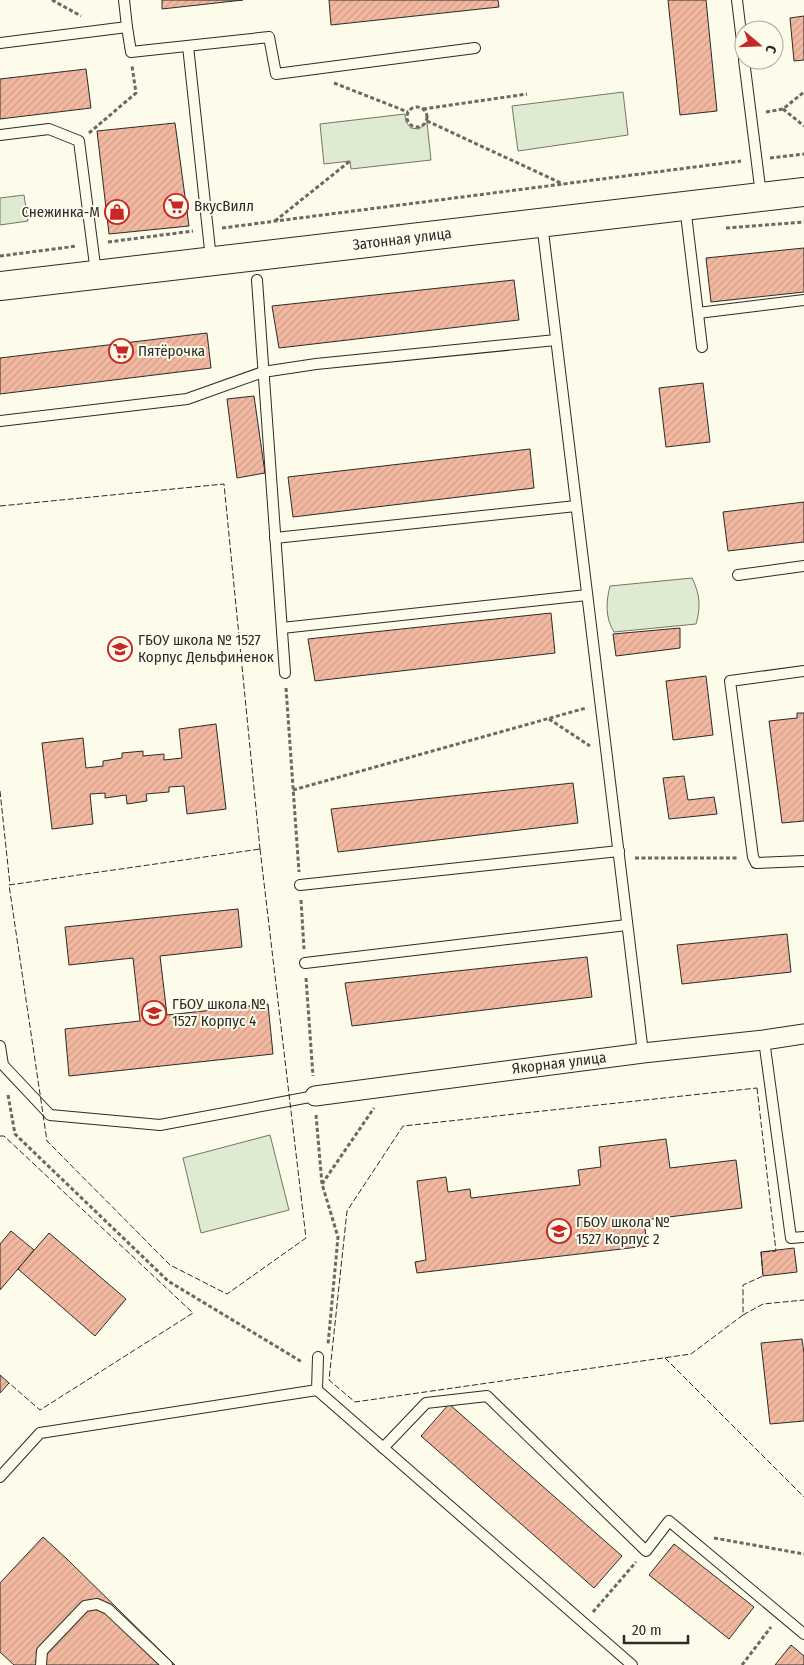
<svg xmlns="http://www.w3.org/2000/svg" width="804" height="1665" font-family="'Fira Sans Condensed',sans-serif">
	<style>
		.green { fill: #deebd1; stroke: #74746e }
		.building { fill: url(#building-hatch); stroke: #2b2b2b }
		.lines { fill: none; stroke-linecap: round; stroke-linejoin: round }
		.lane-casing { stroke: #2b2b2b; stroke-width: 12 }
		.street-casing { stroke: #2b2b2b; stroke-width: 21 }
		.secondary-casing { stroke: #2b2b2b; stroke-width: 30 }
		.path { stroke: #6a6964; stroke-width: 3; stroke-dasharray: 4 2.5; stroke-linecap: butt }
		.lane { stroke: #fdfbea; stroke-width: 10 }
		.street { stroke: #fdfbea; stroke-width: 19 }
		.secondary { stroke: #fdfbea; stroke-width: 28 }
		.fence { stroke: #2b2b2b; stroke-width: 1; stroke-dasharray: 6 2.5; stroke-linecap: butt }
		.labels { text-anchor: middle; stroke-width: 4; stroke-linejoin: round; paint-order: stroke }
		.poi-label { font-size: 15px; fill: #2b2b2b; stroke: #fdfbea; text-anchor: start }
		.street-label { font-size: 15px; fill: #2b2b2b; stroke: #fdfbea }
	</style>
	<defs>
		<pattern id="building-hatch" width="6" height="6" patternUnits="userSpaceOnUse" patternTransform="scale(1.25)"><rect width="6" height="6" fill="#f2b8a0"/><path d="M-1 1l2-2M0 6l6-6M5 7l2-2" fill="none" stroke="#d09e8a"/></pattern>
	</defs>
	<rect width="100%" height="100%" fill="#fdfbea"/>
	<g class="green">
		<path d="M623,92L628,135L518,151L512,106Z"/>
		<path d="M405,114L406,122L411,128L419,129L427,122L431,160L351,169L350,161L324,164L320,124Z"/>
		<path d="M24,195L28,221L0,225V198Z"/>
		<path d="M692,578C700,594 701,607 696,624L614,632C605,618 606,601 610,586Z"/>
		<path d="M270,1135L289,1210L201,1233L183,1158Z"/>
	</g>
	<g class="building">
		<path d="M162,0H243L162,9Z"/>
		<path d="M329,0H498L499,7L331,25Z"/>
		<path d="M668,0H706L717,111L680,115Z"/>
		<path d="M804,16V60L794,61L790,18Z"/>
		<path d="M86,69L91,108L0,119V79Z"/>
		<path d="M175,123L189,226L109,234L97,131Z"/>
		<path d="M804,248V292L711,302L706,258Z"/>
		<path d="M514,280L519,320L279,348L272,306Z"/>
		<path d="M207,333L211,368L0,394V358Z"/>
		<path d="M703,383L710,442L666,447L659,388Z"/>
		<path d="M254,396L265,473L237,478L227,399Z"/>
		<path d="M530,449L534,488L293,517L288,477Z"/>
		<path d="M804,502V542L728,551L723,512Z"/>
		<path d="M551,613L555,653L315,681L308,639Z"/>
		<path d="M680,628V648L616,656L613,634Z"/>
		<path d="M706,676L713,735L673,740L666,681Z"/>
		<path d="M797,713H804V821L782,823L769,721L797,718Z"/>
		<path d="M216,724L226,809L187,814L184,786L169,787V792L146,794L147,801L127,804L126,795L105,798V793L90,794L93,824L52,829L42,743L83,738L86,768L103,766V761L122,758V753L143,751V756L164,754V760L182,758L179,729Z"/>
		<path d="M684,776L688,800L714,797L717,814L669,819L663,778Z"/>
		<path d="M573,783L578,823L338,852L331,809Z"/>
		<path d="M238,909L242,947L160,956L167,1015L268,1004L273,1054L69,1076L65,1029L140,1021L133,958L69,965L65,927Z"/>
		<path d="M787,934L791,972L682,984L677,945Z"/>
		<path d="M587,957L592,997L352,1026L345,983Z"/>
		<path d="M666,1139L670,1168L736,1160L742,1208L644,1220L647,1246L417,1273L415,1262L426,1260L417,1181L446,1177L448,1192L470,1189L471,1198L580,1185L578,1170L601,1167L599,1147Z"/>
		<path d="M11,1231L34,1250L0,1290V1244Z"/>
		<path d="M49,1233L126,1299L95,1336L18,1269Z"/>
		<path d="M794,1248L797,1272L763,1276L761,1252Z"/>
		<path d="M802,1339L804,1353V1421L770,1424L761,1343Z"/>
		<path d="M0,1375L9,1383L0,1393Z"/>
		<path d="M449,1404L622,1556L594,1588L421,1436Z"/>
		<path d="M43,1537L68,1560L175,1665H14L0,1652V1583Z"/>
		<path d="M674,1544L754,1607L729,1639L649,1575Z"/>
		<path d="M791,1645L804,1656V1665H775Z"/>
	</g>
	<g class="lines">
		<defs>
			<g id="lane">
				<path d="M124,0L127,27"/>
				<path d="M737,0L744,58"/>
				<path d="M0,43L127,27L131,52L269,37L276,74L475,48"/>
				<path d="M188,46L211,259"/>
				<path d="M744,60L761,195"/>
				<path d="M0,135L49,129L79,141L96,273"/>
				<path d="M685,206L702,347"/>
				<path d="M542,223L643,1053"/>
				<path d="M257,280L285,673"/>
				<path d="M698,313L804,300"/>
				<path d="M0,421L187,399L263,372L316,364L556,340"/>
				<path d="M275,538L576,506"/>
				<path d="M738,575L804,566"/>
				<path d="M282,628L587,595"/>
				<path d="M804,671L730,681L753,857L756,863L804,861"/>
				<path d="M300,885L619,851"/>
				<path d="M305,963L627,925"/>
				<path d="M764,1040L791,1238L804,1237"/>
				<path d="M0,1046L3,1065L50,1115L160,1125L315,1096"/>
				<path d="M317,1390L632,1665"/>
				<path d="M383,1448L426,1403L487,1396L646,1551L669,1521L804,1634"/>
				<path d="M0,1477L40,1433L317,1390L318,1357"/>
				<path d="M41,1665L42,1651L85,1606L97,1604L108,1609L167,1665"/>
			</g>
			<path id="street" d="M315,1096L643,1053L764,1040L804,1034"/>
			<path id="secondary" d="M0,286L804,192"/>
		</defs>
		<use href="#lane" class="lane-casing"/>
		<use href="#street" class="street-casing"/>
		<use href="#secondary" class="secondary-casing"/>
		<g class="path">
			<path d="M52,0L81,16"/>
			<path d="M334,83L408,112"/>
			<circle cx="417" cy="117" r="10"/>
			<path d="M423,109L527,94"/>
			<path d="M783,109L804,126"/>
			<path d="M766,112L783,109L804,92"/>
			<path d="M427,121L563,184"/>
			<path d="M89,133L136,93L132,66"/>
			<path d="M770,158L804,154"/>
			<path d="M275,221L350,161"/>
			<path d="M222,228L741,161"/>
			<path d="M726,228L804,222"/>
			<path d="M108,242L193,231"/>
			<path d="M0,256L77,246"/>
			<path d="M286,688L299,872"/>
			<path d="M549,719L590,746"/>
			<path d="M293,790L586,708"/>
			<path d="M635,858H739"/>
			<path d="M301,900L304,949"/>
			<path d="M306,978L313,1076"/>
			<path d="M8,1095L15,1134L168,1281L302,1362"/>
			<path d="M316,1115L322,1184L338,1237L328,1345"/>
			<path d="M322,1184L374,1108"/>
			<path d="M714,1538L804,1554"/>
			<path d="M593,1612L636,1562"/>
			<path d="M742,1665L771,1627"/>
		</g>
		<use href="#lane" class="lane"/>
		<use href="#street" class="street"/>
		<use href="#secondary" class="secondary"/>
		<g class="fence">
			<path d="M0,506L224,484L260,849H258"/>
			<path d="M0,791L10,885"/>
			<path d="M260,849L306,1238L227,1294L170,1265L47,1141L9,885Z"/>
			<path d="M757,1088L776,1251L761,1252L763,1276L743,1285V1315L691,1354L355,1402L329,1380L347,1211L403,1126Z"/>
			<path d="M0,1136H4L193,1313L40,1410L9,1383"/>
			<path d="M743,1315L763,1304L804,1300"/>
			<path d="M665,1358L804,1497"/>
		</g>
	</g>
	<defs>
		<symbol id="supermarket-ring" viewBox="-11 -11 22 22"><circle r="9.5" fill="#fdfbea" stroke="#c62828" stroke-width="1.5"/><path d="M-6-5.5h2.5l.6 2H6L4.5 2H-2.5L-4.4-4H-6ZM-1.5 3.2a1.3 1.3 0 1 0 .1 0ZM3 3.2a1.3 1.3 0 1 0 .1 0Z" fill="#c62828"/></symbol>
		<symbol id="shop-ring" viewBox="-11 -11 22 22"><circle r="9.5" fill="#fdfbea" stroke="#c62828" stroke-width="1.5"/><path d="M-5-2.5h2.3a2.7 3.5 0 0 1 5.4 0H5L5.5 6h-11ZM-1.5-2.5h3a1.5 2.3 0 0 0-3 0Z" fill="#c62828"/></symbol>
		<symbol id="school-ring" viewBox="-11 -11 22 22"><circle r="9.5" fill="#fdfbea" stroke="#c62828" stroke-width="1.5"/><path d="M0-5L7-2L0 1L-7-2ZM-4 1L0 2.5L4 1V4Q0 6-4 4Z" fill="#c62828"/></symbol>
	</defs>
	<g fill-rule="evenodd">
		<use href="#supermarket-ring" x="162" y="192" width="28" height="28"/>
		<use href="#shop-ring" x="103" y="198" width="28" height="28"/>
		<use href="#supermarket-ring" x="107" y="337" width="28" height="28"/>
		<use href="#school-ring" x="106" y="635" width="28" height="28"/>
		<use href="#school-ring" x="140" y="999" width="28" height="28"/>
		<use href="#school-ring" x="545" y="1217" width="28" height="28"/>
	</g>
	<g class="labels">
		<g class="poi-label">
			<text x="194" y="211">ВкусВилл</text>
			<text x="100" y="217" text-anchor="end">Снежинка-М</text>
			<text x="138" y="356">Пятёрочка</text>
			<text x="138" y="645">ГБОУ школа № 1527<tspan x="138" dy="17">Корпус Дельфиненок</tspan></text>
			<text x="172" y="1009">ГБОУ школа №<tspan x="172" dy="17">1527 Корпус 4</tspan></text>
			<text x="576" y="1227">ГБОУ школа №<tspan x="576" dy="17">1527 Корпус 2</tspan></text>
		</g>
		<g class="street-label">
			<text transform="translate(402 239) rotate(-7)" y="5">Затонная улица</text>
			<text transform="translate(559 1063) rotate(-7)" y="5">Якорная улица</text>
		</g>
	</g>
	<g transform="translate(759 45) rotate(109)"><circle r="24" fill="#fdfbea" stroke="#a9a89e"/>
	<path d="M0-4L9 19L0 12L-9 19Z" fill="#c62828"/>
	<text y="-8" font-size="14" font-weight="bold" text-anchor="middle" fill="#2b2b2b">С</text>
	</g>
	<path d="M624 1635v8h64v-8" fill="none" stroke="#2b2b2b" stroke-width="2.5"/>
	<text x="632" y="1635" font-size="15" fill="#2b2b2b" stroke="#fdfbea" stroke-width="4" paint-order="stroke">20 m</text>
</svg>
